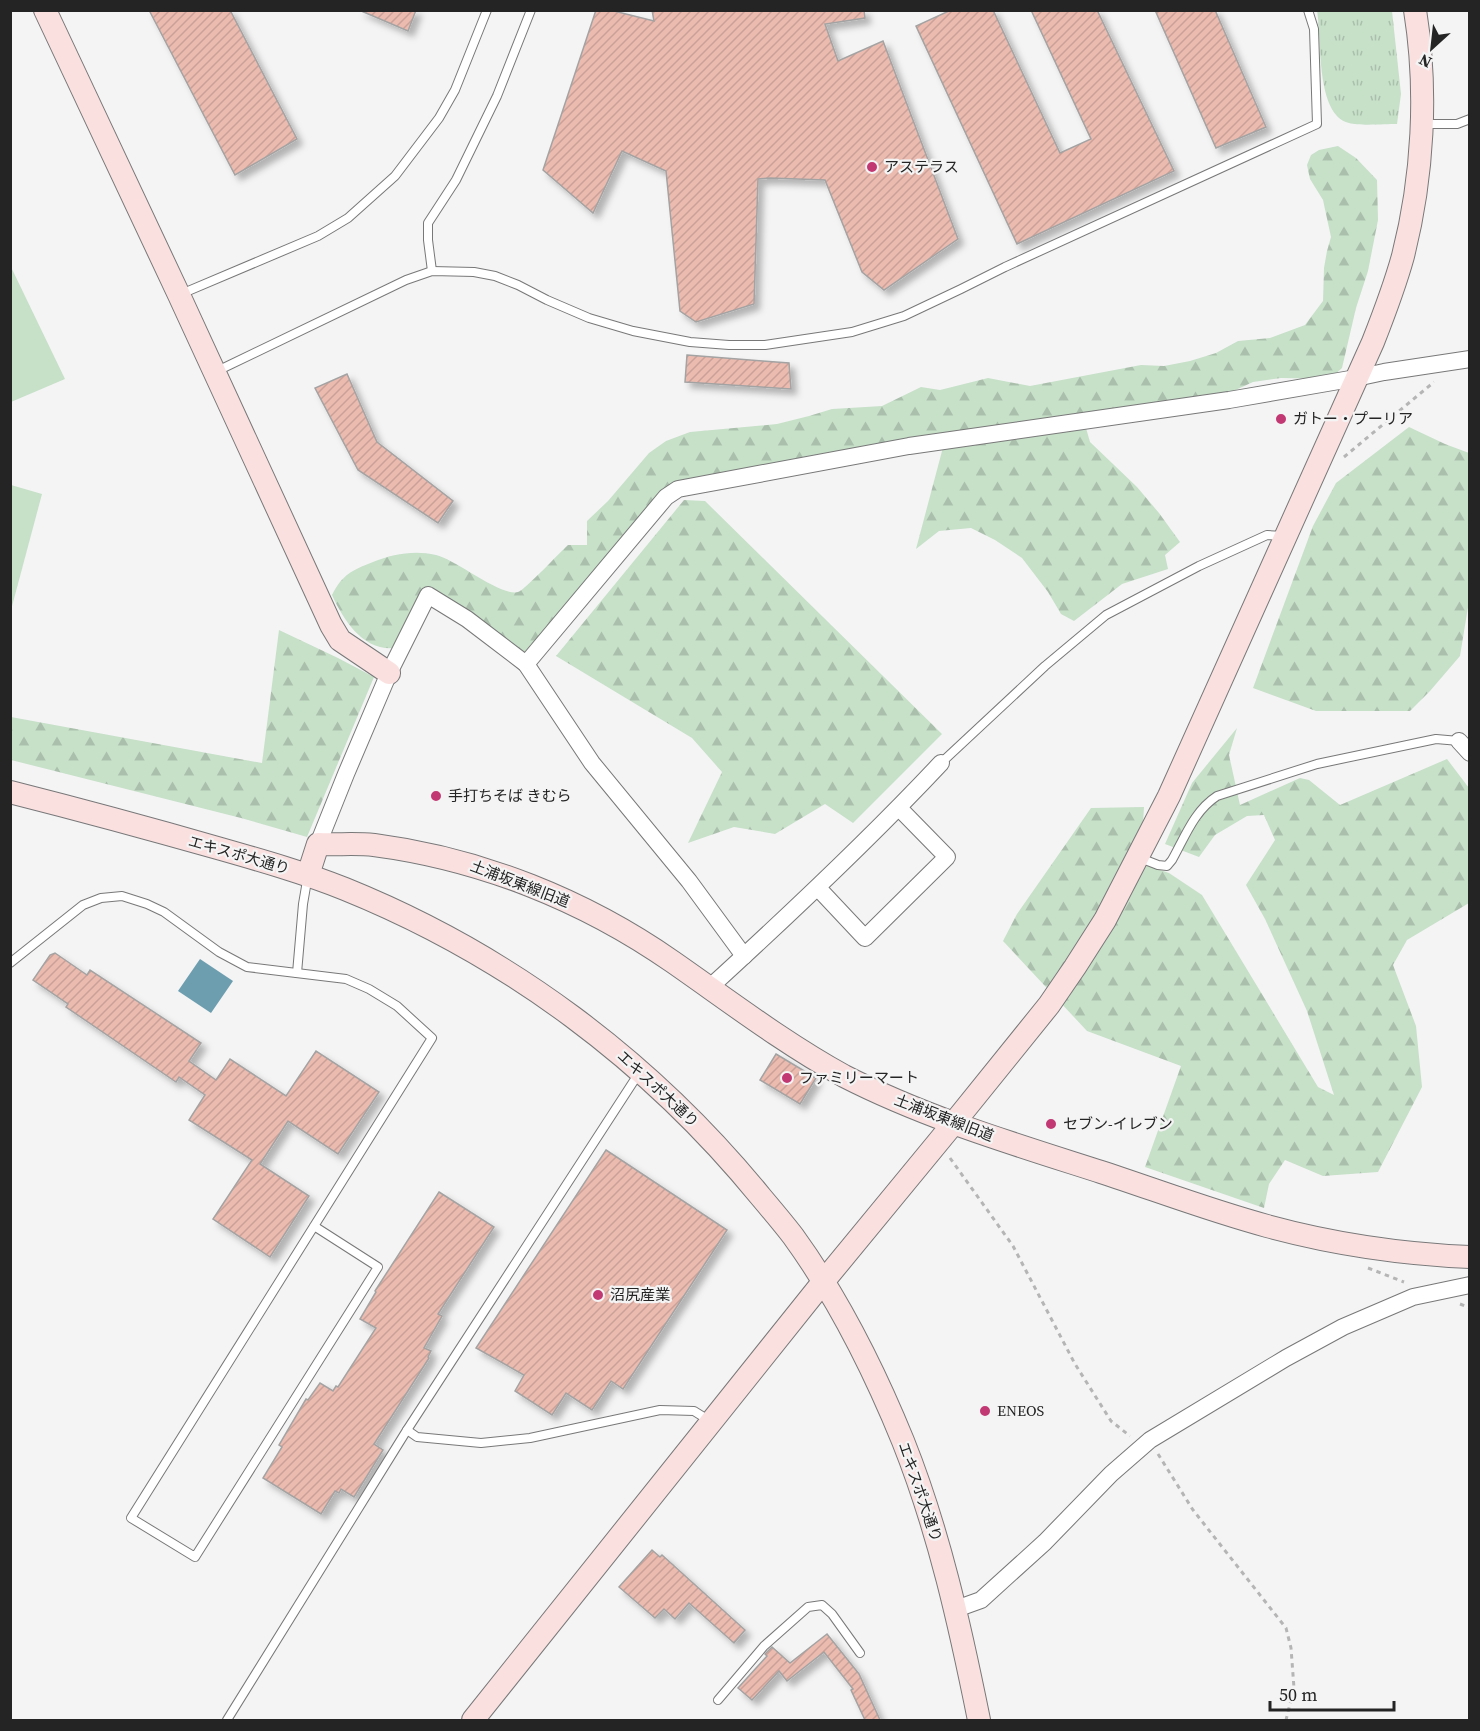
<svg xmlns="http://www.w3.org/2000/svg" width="1480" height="1731" font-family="'Source Serif 4','Noto Sans JP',serif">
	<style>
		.grass { fill: url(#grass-tufts) }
		.forest { fill: url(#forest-firs) }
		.pitch { fill: #c7e0c8 }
		.water { fill: #6d9eaf }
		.building { fill: url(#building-hatch); stroke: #a4a3a3; stroke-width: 1.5; filter: url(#shadow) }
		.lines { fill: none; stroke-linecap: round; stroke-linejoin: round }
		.lane-casing { stroke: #787879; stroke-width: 10 }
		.street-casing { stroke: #787879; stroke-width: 18 }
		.secondary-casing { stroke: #787879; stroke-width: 24 }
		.path { stroke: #b5b5b6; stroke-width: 3; stroke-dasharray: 4.5 4.5; stroke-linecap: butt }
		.lane { stroke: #fff; stroke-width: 8 }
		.street { stroke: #fff; stroke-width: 16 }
		.secondary { stroke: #fbe0e0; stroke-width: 22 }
		.poi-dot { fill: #c23873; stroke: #f4f4f5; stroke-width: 2 }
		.labels { text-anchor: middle; stroke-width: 4.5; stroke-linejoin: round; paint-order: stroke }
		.poi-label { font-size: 15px; fill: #242424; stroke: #f4f4f5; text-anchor: start }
		.street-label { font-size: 15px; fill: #242424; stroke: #f4f4f5 }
	</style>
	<defs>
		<pattern id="grass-tufts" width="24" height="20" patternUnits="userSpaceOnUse" patternTransform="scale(1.5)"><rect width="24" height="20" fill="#c7e0c8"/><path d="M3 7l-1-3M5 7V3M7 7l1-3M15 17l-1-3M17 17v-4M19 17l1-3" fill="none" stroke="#abc0ac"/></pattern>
		<pattern id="forest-firs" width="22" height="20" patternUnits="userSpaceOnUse" patternTransform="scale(1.5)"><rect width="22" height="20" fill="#c7e0c8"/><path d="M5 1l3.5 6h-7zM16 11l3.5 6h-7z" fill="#abc0ac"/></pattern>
		<pattern id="building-hatch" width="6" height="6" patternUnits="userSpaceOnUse" patternTransform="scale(1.5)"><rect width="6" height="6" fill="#ebbbb0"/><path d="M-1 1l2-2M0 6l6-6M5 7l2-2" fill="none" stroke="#c9a197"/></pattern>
		<filter id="shadow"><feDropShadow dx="5.5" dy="5.5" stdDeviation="3" flood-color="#0004"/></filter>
	</defs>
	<rect width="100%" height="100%" fill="#f4f4f5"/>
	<path class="grass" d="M1317,11H1392L1401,94L1397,124C1385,124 1359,126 1349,123C1315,115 1322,37 1317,11Z"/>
	<g class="forest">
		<path d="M1338,146L1356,158L1377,180L1378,220L1368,271L1356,308L1342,368L1330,379L1281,378L1253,382L1229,393L1086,428L1090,442L1137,487L1159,513L1180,542L1165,555L1168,569L1122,584L1074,621L1061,614L1048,592L1022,558L995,540L971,528L939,531L916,549L946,436L678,483L530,651L522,652L444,598L426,587L410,624L395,648C363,651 344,621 332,595C342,575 352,570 373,562C393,554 414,550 436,555C455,559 501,597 518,592C525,590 560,552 568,545H587V521L608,501L649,453L666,441L690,432L777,424L809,416L832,409L882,406L921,387L940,390L988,378L1030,386L1141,365L1164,366L1190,361L1216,353L1238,341L1270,338L1305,325L1323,301L1324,268L1327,251L1331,237L1323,200L1310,179L1307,165L1311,155L1319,150Z"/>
		<path d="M1409,427L1445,444L1469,453V601L1460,656L1430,691L1410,711H1316L1253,688L1313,526L1336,483Z"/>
		<path d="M684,500L705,501L942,734L853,823L825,804L775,834L734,827L688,843L722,772L692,738L556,656Z"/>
		<path d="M279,630L338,658L374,677L307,837L241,818L11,760V717L262,763Z"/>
		<path d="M1237,728L1229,755L1240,805L1300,778L1309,780L1340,805L1447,759L1469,788V903L1407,940L1393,965L1416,1026L1422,1087L1378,1172L1323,1176L1285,1160L1269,1184L1264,1208L1145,1167L1181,1066L1087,1031L1003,941L1017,914L1091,808L1144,807L1143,823L1126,858L1169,873L1202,895L1318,1087L1334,1095L1307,1011L1265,919L1246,885L1275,840L1264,815L1247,816L1215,835L1199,857L1165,844L1192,783Z"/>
	</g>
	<g class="pitch">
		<path d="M11,267L65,379L11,402H10Z"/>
		<path d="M11,485L42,494L11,610L10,485Z"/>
	</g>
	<path class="water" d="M200,959L233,981L211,1013L178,991Z"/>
	<g class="building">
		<path d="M149,10H230L297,139L235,175Z"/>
		<path d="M359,10H416L408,31Z"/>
		<path d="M596,10H610L654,21L652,10H864L865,18L825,24L838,61L883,41L958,239L884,290L862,272L825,180L770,178L758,179L754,304L696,322L680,311L666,171L622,151L593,213L543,170Z"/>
		<path d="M951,10H993L1060,153L1091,139L1031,10H1097L1174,171L1017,244L916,26Z"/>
		<path d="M1155,10H1215L1266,127L1216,148Z"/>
		<path d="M687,355L789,363L791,389L685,382Z"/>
		<path d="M347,374L377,442L453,501L438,523L358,470L315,388Z"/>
		<path d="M55,953L87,975L90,970L201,1043L189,1061L216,1080L230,1059L286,1096L316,1051L379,1092L338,1154L288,1121L260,1164L309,1196L270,1257L213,1219L252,1160L189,1120L205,1095L179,1077L176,1082L66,1007L68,1004L33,980L50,955Z"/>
		<path d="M776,1054L816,1078L800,1104L760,1080Z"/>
		<path d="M606,1150L727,1230L623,1389L611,1381L592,1410L566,1393L552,1415L515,1391L524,1375L476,1348Z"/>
		<path d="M439,1192L494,1227L438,1314L442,1316L424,1348L431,1351L428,1357L429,1358L374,1444L383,1450L354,1497L341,1489L339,1493L335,1491L321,1514L263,1478L282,1447L279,1445L306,1399L308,1400L320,1383L333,1391L336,1386L338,1387L376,1328L360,1319L376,1292L375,1291Z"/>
		<path d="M652,1550L660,1557L662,1555L745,1630L734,1643L689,1603L675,1619L664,1609L655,1618L619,1587Z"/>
		<path d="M827,1634L859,1674L880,1720H865L851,1690L853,1689L824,1652L787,1681L779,1671L752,1700L738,1688L767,1656L765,1654L772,1647L790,1663Z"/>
	</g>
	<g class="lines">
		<defs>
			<g id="lane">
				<path d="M1424,124H1457L1470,119"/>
				<path d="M432,271L428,240V223L456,180L497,96L531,10"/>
				<path d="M181,294L318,236L348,218L395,176L439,118L455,90L487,10"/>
				<path d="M215,372L406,280L432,271L474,272L495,276L518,285L547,300L589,318L633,331L690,342L729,345H765L852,332L904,316L961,289L1005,267L1317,124L1314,29L1308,10"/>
				<path d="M941,763L1045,666L1106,615L1199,566L1267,535L1283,536"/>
				<path d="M1140,858L1158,865L1167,866L1172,860C1185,837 1194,811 1217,796L1317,764L1436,739L1459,741"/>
				<path d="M10,963L83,905L101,898L122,896L147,904L164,912L219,952L247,967L346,979L369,989L397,1006L432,1038L131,1518L195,1557L378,1267L314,1226"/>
				<path d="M297,973L303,904L308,875"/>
				<path d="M407,1430L417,1437L481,1443L530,1438L660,1410L694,1411L710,1421"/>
				<path d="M718,1700L764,1646L808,1607L822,1605L832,1614L860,1653"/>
				<path d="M227,1720L407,1430L639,1073"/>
			</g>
			<g id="street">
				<path d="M526,664L666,497L678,489L909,446L1229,400L1356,378L1384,372L1470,359"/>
				<path d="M1459,741L1470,753"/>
				<path d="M318,844L346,774L389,673L428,595L467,619L526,664L592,763L689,881L744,956"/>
				<path d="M818,888L865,938L947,857L899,808"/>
				<path d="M708,989C788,916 867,842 941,763"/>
				<path d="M956,1609L981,1600L1045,1542L1111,1474L1150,1440L1286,1358L1343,1327L1413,1297L1470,1285"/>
			</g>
			<g id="secondary">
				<path d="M45,10L179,295L331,625L340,640L389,673"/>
				<path d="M10,792C81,810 151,829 221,849C263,861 305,873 345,889C508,955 650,1061 761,1197C772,1210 783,1223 793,1236C838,1298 874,1370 903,1441C939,1531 960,1626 979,1720"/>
				<path d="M308,875L318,844C337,845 355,843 374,845C481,859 584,900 673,962C729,1001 784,1043 844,1076C926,1118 1014,1144 1101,1172C1156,1190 1211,1211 1267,1226C1333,1244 1401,1254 1470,1257"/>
				<path d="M473,1720L823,1282L953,1124L1049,1005L1075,967L1105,920L1169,796L1373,342C1384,314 1395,285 1403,256C1423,177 1428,91 1415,10"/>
			</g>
		</defs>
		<use href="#lane" class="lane-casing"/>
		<use href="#street" class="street-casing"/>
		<use href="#secondary" class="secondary-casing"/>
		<g class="path">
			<path d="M1344,457L1434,382"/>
			<path d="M950,1158L1013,1246L1075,1364L1111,1421L1130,1436"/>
			<path d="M1368,1268L1404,1282"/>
			<path d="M1460,1304L1470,1308"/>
			<path d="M1158,1454L1193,1510L1286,1628L1291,1648L1294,1688L1286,1720"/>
		</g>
		<use href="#lane" class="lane"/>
		<use href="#street" class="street"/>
		<use href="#secondary" class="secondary"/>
	</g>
	<g class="poi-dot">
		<circle cx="872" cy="167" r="6"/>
		<circle cx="1281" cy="419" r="6"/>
		<circle cx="436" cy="796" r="6"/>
		<circle cx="787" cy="1078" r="6"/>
		<circle cx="1051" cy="1124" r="6"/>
		<circle cx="598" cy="1295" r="6"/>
		<circle cx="985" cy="1411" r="6"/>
	</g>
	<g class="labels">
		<g class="poi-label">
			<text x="884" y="172">アステラス</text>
			<text x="1293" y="424">ガトー・プーリア</text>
			<text x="448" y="801">手打ちそば きむら</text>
			<text x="799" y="1083">ファミリーマート</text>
			<text x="1063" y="1129">セブン-イレブン</text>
			<text x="610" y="1300">沼尻産業</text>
			<text x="997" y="1416">ENEOS</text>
		</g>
		<g class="street-label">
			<text transform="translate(239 855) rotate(16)" y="5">エキスポ大通り</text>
			<text transform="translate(520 884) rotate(21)" y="5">土浦坂東線旧道</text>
			<text transform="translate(658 1089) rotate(43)" y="5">エキスポ大通り</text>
			<text transform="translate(944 1118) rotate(21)" y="5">土浦坂東線旧道</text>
			<text transform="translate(920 1492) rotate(71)" y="5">エキスポ大通り</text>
		</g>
	</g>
	<rect width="1480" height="1731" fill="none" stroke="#242424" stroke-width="24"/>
	<g transform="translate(1432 48) rotate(207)" stroke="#f4f4f5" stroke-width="4.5" paint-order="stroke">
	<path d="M0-4.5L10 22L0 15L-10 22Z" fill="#242424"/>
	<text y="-9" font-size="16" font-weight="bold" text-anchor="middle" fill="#242424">N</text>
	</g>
	<path d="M1270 1701v9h124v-9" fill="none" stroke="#242424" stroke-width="3"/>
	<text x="1279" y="1701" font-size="18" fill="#242424" stroke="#f4f4f5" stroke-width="4.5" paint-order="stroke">50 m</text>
</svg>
